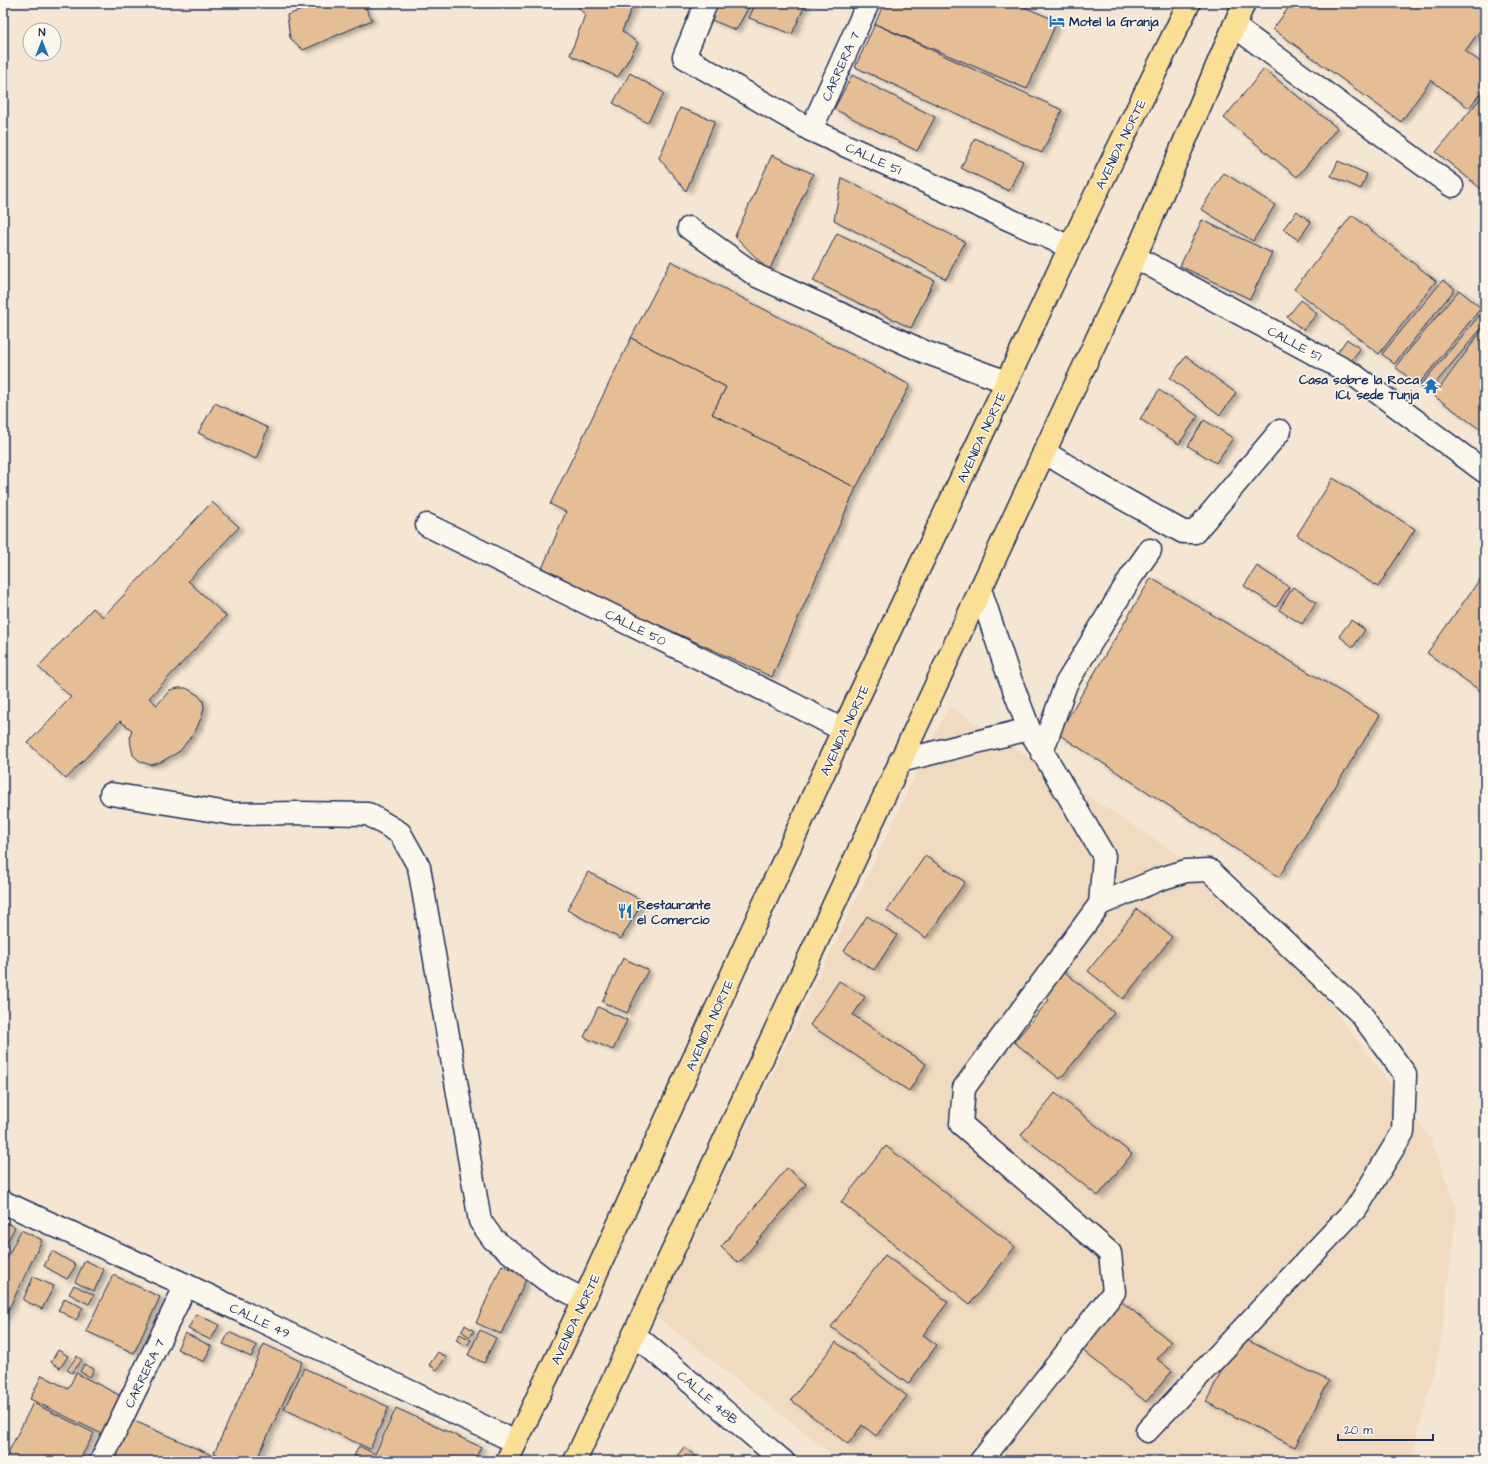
<svg xmlns="http://www.w3.org/2000/svg" width="1488" height="1464" font-family="'Architects Daughter',sans-serif">
	<style>
		.built { fill: #f0dac0 }
		.building { fill: #e5be95; stroke: #1b2f5e; filter: url(#shadow) }
		.lines { fill: none; stroke-linecap: round; stroke-linejoin: round }
		.minor-casing { stroke: #1b2f5e; stroke-width: 25 }
		.major-casing { stroke: #1b2f5e; stroke-width: 25 }
		.minor { stroke: #fbf7ec; stroke-width: 22 }
		.major { stroke: #fbdf96; stroke-width: 22 }
		.labels { text-anchor: middle; stroke-width: 3; stroke-linejoin: round; paint-order: stroke }
		.poi-label { font-size: 13px; font-weight: bold; fill: #1b2f5e; stroke: #fbf7ec; text-anchor: start }
		.street-label { font-size: 13px; fill: #1b2f5e; stroke: #fbf7ec }
	</style>
	<defs>
		<filter id="shadow"><feDropShadow dx="4.5" dy="2.5" stdDeviation="2" flood-color="#0004"/></filter>
	</defs>
	<rect width="100%" height="100%" fill="#f4e6d2"/>
	<filter id="ink" filterUnits="userSpaceOnUse"><feTurbulence type="fractalNoise" baseFrequency=".025" numOctaves="2"/><feDisplacementMap in="SourceGraphic" scale="8" xChannelSelector="R" yChannelSelector="G"/><feConvolveMatrix kernelMatrix="1 2 1 2 8 2 1 2 1" color-interpolation-filters="sRGB"/></filter>
	<g filter="url(#ink)">
		<path class="built" d="M949,706L1256,905L1431,1139L1457,1210L1440,1346L1411,1461H841L656,1316Z"/>
		<g class="building">
			<path d="M323,3H363L372,20L303,50L290,38L287,15Z"/>
			<path d="M575,3H634L622,31L638,43L618,77L570,55L585,15Z"/>
			<path d="M717,3H751L736,30L709,19Z"/>
			<path d="M756,3H806L792,34L749,18Z"/>
			<path d="M884,3H1015L1057,21L1027,89L875,24Z"/>
			<path d="M1292,3H1485V24L1465,51L1485,65V87L1469,108L1431,80L1401,122L1273,29Z"/>
			<path d="M875,24L1062,110L1042,153L855,67Z"/>
			<path d="M1264,69L1337,128L1297,177L1224,118Z"/>
			<path d="M630,73L664,93L647,123L613,103Z"/>
			<path d="M852,75L935,117L917,151L834,109Z"/>
			<path d="M1485,93V192L1436,152Z"/>
			<path d="M680,108L715,121L686,191L659,158Z"/>
			<path d="M975,138L1023,161L1009,191L961,168Z"/>
			<path d="M772,155L813,174L769,271L735,236Z"/>
			<path d="M1338,161L1367,174L1361,189L1331,176Z"/>
			<path d="M1224,173L1275,205L1253,241L1201,209Z"/>
			<path d="M842,178L965,242L946,279L834,220Z"/>
			<path d="M1297,211L1311,222L1298,240L1283,229Z"/>
			<path d="M1352,215L1436,281L1379,354L1294,289Z"/>
			<path d="M1202,220L1272,253L1250,299L1180,266Z"/>
			<path d="M837,233L934,280L911,328L813,281Z"/>
			<path d="M671,261L910,385L856,488L712,414L726,387L631,338Z"/>
			<path d="M1443,280L1455,289L1394,364L1382,354Z"/>
			<path d="M1459,290L1481,308L1418,385L1395,367Z"/>
			<path d="M1301,300L1317,314L1303,330L1287,317Z"/>
			<path d="M1485,309V324L1428,392L1420,386Z"/>
			<path d="M1485,326V433L1434,396Z"/>
			<path d="M631,338L726,387L712,414L856,488L772,677L541,571L566,512L550,504Z"/>
			<path d="M1347,339L1360,349L1350,362L1337,353Z"/>
			<path d="M1186,356L1236,393L1220,415L1170,378Z"/>
			<path d="M1159,390L1198,416L1179,444L1140,419Z"/>
			<path d="M215,403L268,428L256,459L198,433Z"/>
			<path d="M1204,420L1233,438L1216,463L1188,446Z"/>
			<path d="M1333,478L1415,529L1378,587L1297,535Z"/>
			<path d="M212,502L239,527L188,581L226,616L149,698L157,705L170,690L178,688H186L198,695L203,701L204,708L202,716L196,730L180,751L161,762L151,765L141,762L133,755L131,746L130,737L132,730L120,721L66,779L28,743L71,697L38,667L93,608L103,617Z"/>
			<path d="M1257,566L1289,587L1276,607L1244,586Z"/>
			<path d="M1483,575L1485,576V694L1427,653Z"/>
			<path d="M1151,578L1380,715L1279,877L1058,734Z"/>
			<path d="M1293,587L1316,602L1302,624L1279,610Z"/>
			<path d="M1351,620L1365,630L1353,647L1339,636Z"/>
			<path d="M925,856L965,882L926,938L887,911Z"/>
			<path d="M588,872L643,901L621,939L567,910Z"/>
			<path d="M1137,909L1172,937L1123,999L1088,971Z"/>
			<path d="M867,916L897,935L874,970L844,951Z"/>
			<path d="M623,958L648,970L627,1013L602,1002Z"/>
			<path d="M1060,968L1114,1013L1060,1079L1014,1042L1049,1000L1042,992Z"/>
			<path d="M839,981L865,997L853,1015L926,1064L909,1091L810,1025Z"/>
			<path d="M598,1007L627,1020L613,1050L584,1037Z"/>
			<path d="M1055,1093L1132,1154L1098,1196L1021,1135Z"/>
			<path d="M886,1146L1015,1247L970,1304L841,1202Z"/>
			<path d="M787,1168L806,1184L739,1263L721,1247Z"/>
			<path d="M3,1221L15,1227L3,1250Z"/>
			<path d="M21,1230L42,1240L3,1321V1266Z"/>
			<path d="M52,1251L76,1265L67,1279L44,1266Z"/>
			<path d="M885,1255L948,1302L923,1335L937,1345L908,1384L831,1327Z"/>
			<path d="M85,1260L104,1270L94,1291L75,1282Z"/>
			<path d="M502,1265L527,1277L501,1334L476,1323Z"/>
			<path d="M113,1275L160,1297L134,1353L86,1331Z"/>
			<path d="M33,1277L54,1286L42,1309L23,1300Z"/>
			<path d="M74,1285L94,1295L89,1304L69,1294Z"/>
			<path d="M65,1298L83,1308L76,1320L58,1310Z"/>
			<path d="M1121,1301L1171,1342L1157,1359L1172,1371L1146,1402L1081,1349Z"/>
			<path d="M196,1314L219,1325L211,1340L188,1329Z"/>
			<path d="M465,1325L474,1331L470,1337L461,1331Z"/>
			<path d="M480,1330L496,1338L484,1363L468,1355Z"/>
			<path d="M229,1332L257,1346L251,1357L223,1344Z"/>
			<path d="M185,1333L211,1346L204,1362L177,1349Z"/>
			<path d="M460,1334L471,1340L466,1346L456,1340Z"/>
			<path d="M1239,1336L1329,1381L1295,1447L1206,1402Z"/>
			<path d="M836,1342L907,1396L876,1436L862,1425L848,1444L791,1400Z"/>
			<path d="M264,1344L302,1362L256,1461H231L214,1453Z"/>
			<path d="M58,1350L68,1356L60,1368L51,1362Z"/>
			<path d="M438,1352L446,1357L437,1370L429,1365Z"/>
			<path d="M77,1356L82,1360L72,1373L67,1370Z"/>
			<path d="M84,1364L94,1369L90,1377L80,1372Z"/>
			<path d="M304,1368L389,1407L370,1449L284,1409Z"/>
			<path d="M76,1373L121,1396L102,1434L30,1399L42,1375L68,1389Z"/>
			<path d="M33,1403L94,1433L79,1461H4Z"/>
			<path d="M396,1408L481,1447L474,1461H365L354,1456L359,1446L375,1454Z"/>
			<path d="M132,1420L225,1461H122L115,1458Z"/>
			<path d="M684,1447L701,1461H673Z"/>
		</g>
		<g class="lines">
			<defs>
				<g id="minor">
					<path d="M706,3L684,57L811,130L1070,247"/>
					<path d="M1234,26L1452,186"/>
					<path d="M811,130L868,3"/>
					<path d="M689,228L757,276L925,352L1007,382"/>
					<path d="M1135,257L1354,375L1485,472"/>
					<path d="M1044,452L1097,484L1183,532H1195L1280,431"/>
					<path d="M427,525L797,706L843,730"/>
					<path d="M980,589L1006,668L1029,729L1104,856L1100,904L964,1088L961,1124L1110,1253L1114,1292L981,1461"/>
					<path d="M1042,752L1066,684L1131,577L1150,550"/>
					<path d="M900,761L1029,729"/>
					<path d="M111,794L234,814L298,813L368,814L400,833L419,867L480,1221L493,1239L546,1280L584,1300"/>
					<path d="M1100,904L1160,879L1186,871L1209,870L1361,1014L1405,1074L1403,1132L1358,1206L1147,1431"/>
					<path d="M3,1202L186,1285L516,1442"/>
					<path d="M634,1334L783,1461"/>
					<path d="M101,1461L186,1285"/>
				</g>
				<g id="major">
					<path d="M507,1461L584,1300L843,730L1070,247L1189,3"/>
					<path d="M575,1461L1135,257L1244,3"/>
				</g>
			</defs>
			<use href="#minor" class="minor-casing"/>
			<use href="#major" class="major-casing"/>
			<use href="#minor" class="minor"/>
			<use href="#major" class="major"/>
		</g>
	</g>
	<defs>
		<symbol id="hotel-bare" viewBox="-9 -9 18 18"><path d="M-6-4.5h1.5V1H6V5H4.5V3h-9V5H-6ZM-4 0a1.8 1.8 0 1 1 3.6 0ZM.5 0V-2.5h3Q6-2.5 6 0Z" fill="#1f6fb2" stroke="#fbf7ec" stroke-width="2.5" paint-order="stroke"/></symbol>
		<symbol id="temple-bare" viewBox="-9 -9 18 18"><path d="M0-6L5-2H3V0L6.5 2.5H4V6H1.5V3h-3V6H-4V2.5H-6.5L-3 0V-2H-5Z" fill="#1f6fb2" stroke="#fbf7ec" stroke-width="2.5" paint-order="stroke"/></symbol>
		<symbol id="restaurant-bare" viewBox="-9 -9 18 18"><path d="M-5-6h1v4h1v-4h1v4h1v-4h1v5L-1.5 .5V6h-2V.5L-5-1ZM5-6V6H3V1.5H1.5Q1.5-4 5-6Z" fill="#1f6fb2" stroke="#fbf7ec" stroke-width="2.5" paint-order="stroke"/></symbol>
	</defs>
	<g fill-rule="evenodd">
		<use href="#hotel-bare" x="1046" y="10" width="22" height="22"/>
		<use href="#temple-bare" x="1420" y="375" width="22" height="22"/>
		<use href="#restaurant-bare" x="614" y="900" width="22" height="22"/>
	</g>
	<g class="labels">
		<g class="poi-label">
			<text x="1069" y="26">Motel la Granja</text>
			<text x="1419" y="384" text-anchor="end">Casa sobre la Roca<tspan x="1419" dy="15">ICI, sede Tunja</tspan></text>
			<text x="637" y="909">Restaurante<tspan x="637" dy="15">el Comercio</tspan></text>
		</g>
		<g class="street-label">
			<text transform="translate(840 66) rotate(-66)" y="5">CARRERA 7</text>
			<text transform="translate(1120 144) rotate(-64)" y="5">AVENIDA NORTE</text>
			<text transform="translate(874 158) rotate(24)" y="5">CALLE 51</text>
			<text transform="translate(1295 343) rotate(28)" y="5">CALLE 51</text>
			<text transform="translate(981 437) rotate(-65)" y="5">AVENIDA NORTE</text>
			<text transform="translate(636 627) rotate(26)" y="5">CALLE 50</text>
			<text transform="translate(844 730) rotate(-65)" y="5">AVENIDA NORTE</text>
			<text transform="translate(709 1025) rotate(-66)" y="5">AVENIDA NORTE</text>
			<text transform="translate(575 1319) rotate(-65)" y="5">AVENIDA NORTE</text>
			<text transform="translate(260 1320) rotate(25)" y="5">CALLE 49</text>
			<text transform="translate(144 1373) rotate(-64)" y="5">CARRERA 7</text>
			<text transform="translate(708 1397) rotate(40)" y="5">CALLE 48B</text>
		</g>
	</g>
	<rect width="1488" height="1464" fill="none" stroke="#fbf7ec" stroke-width="16"/>
	<rect x="8" y="8" width="1472" height="1448" fill="none" stroke="#1b2f5e" stroke-width="1.5" filter="url(#ink)"/>
	<g transform="translate(42 42)"><circle r="19" fill="#fbf7ec" stroke="#a1a7b3"/>
	<path d="M0-3L7 15L0 10L-7 15Z" fill="#1f6fb2"/>
	<text y="-6" font-size="11" font-weight="bold" text-anchor="middle" fill="#1b2f5e">N</text>
	</g>
	<path d="M1338 1434v6h95v-6" fill="none" stroke="#1b2f5e" stroke-width="2"/>
	<text x="1344" y="1434" font-size="12" fill="#1b2f5e" stroke="#fbf7ec" stroke-width="3" paint-order="stroke">20 m</text>
</svg>
